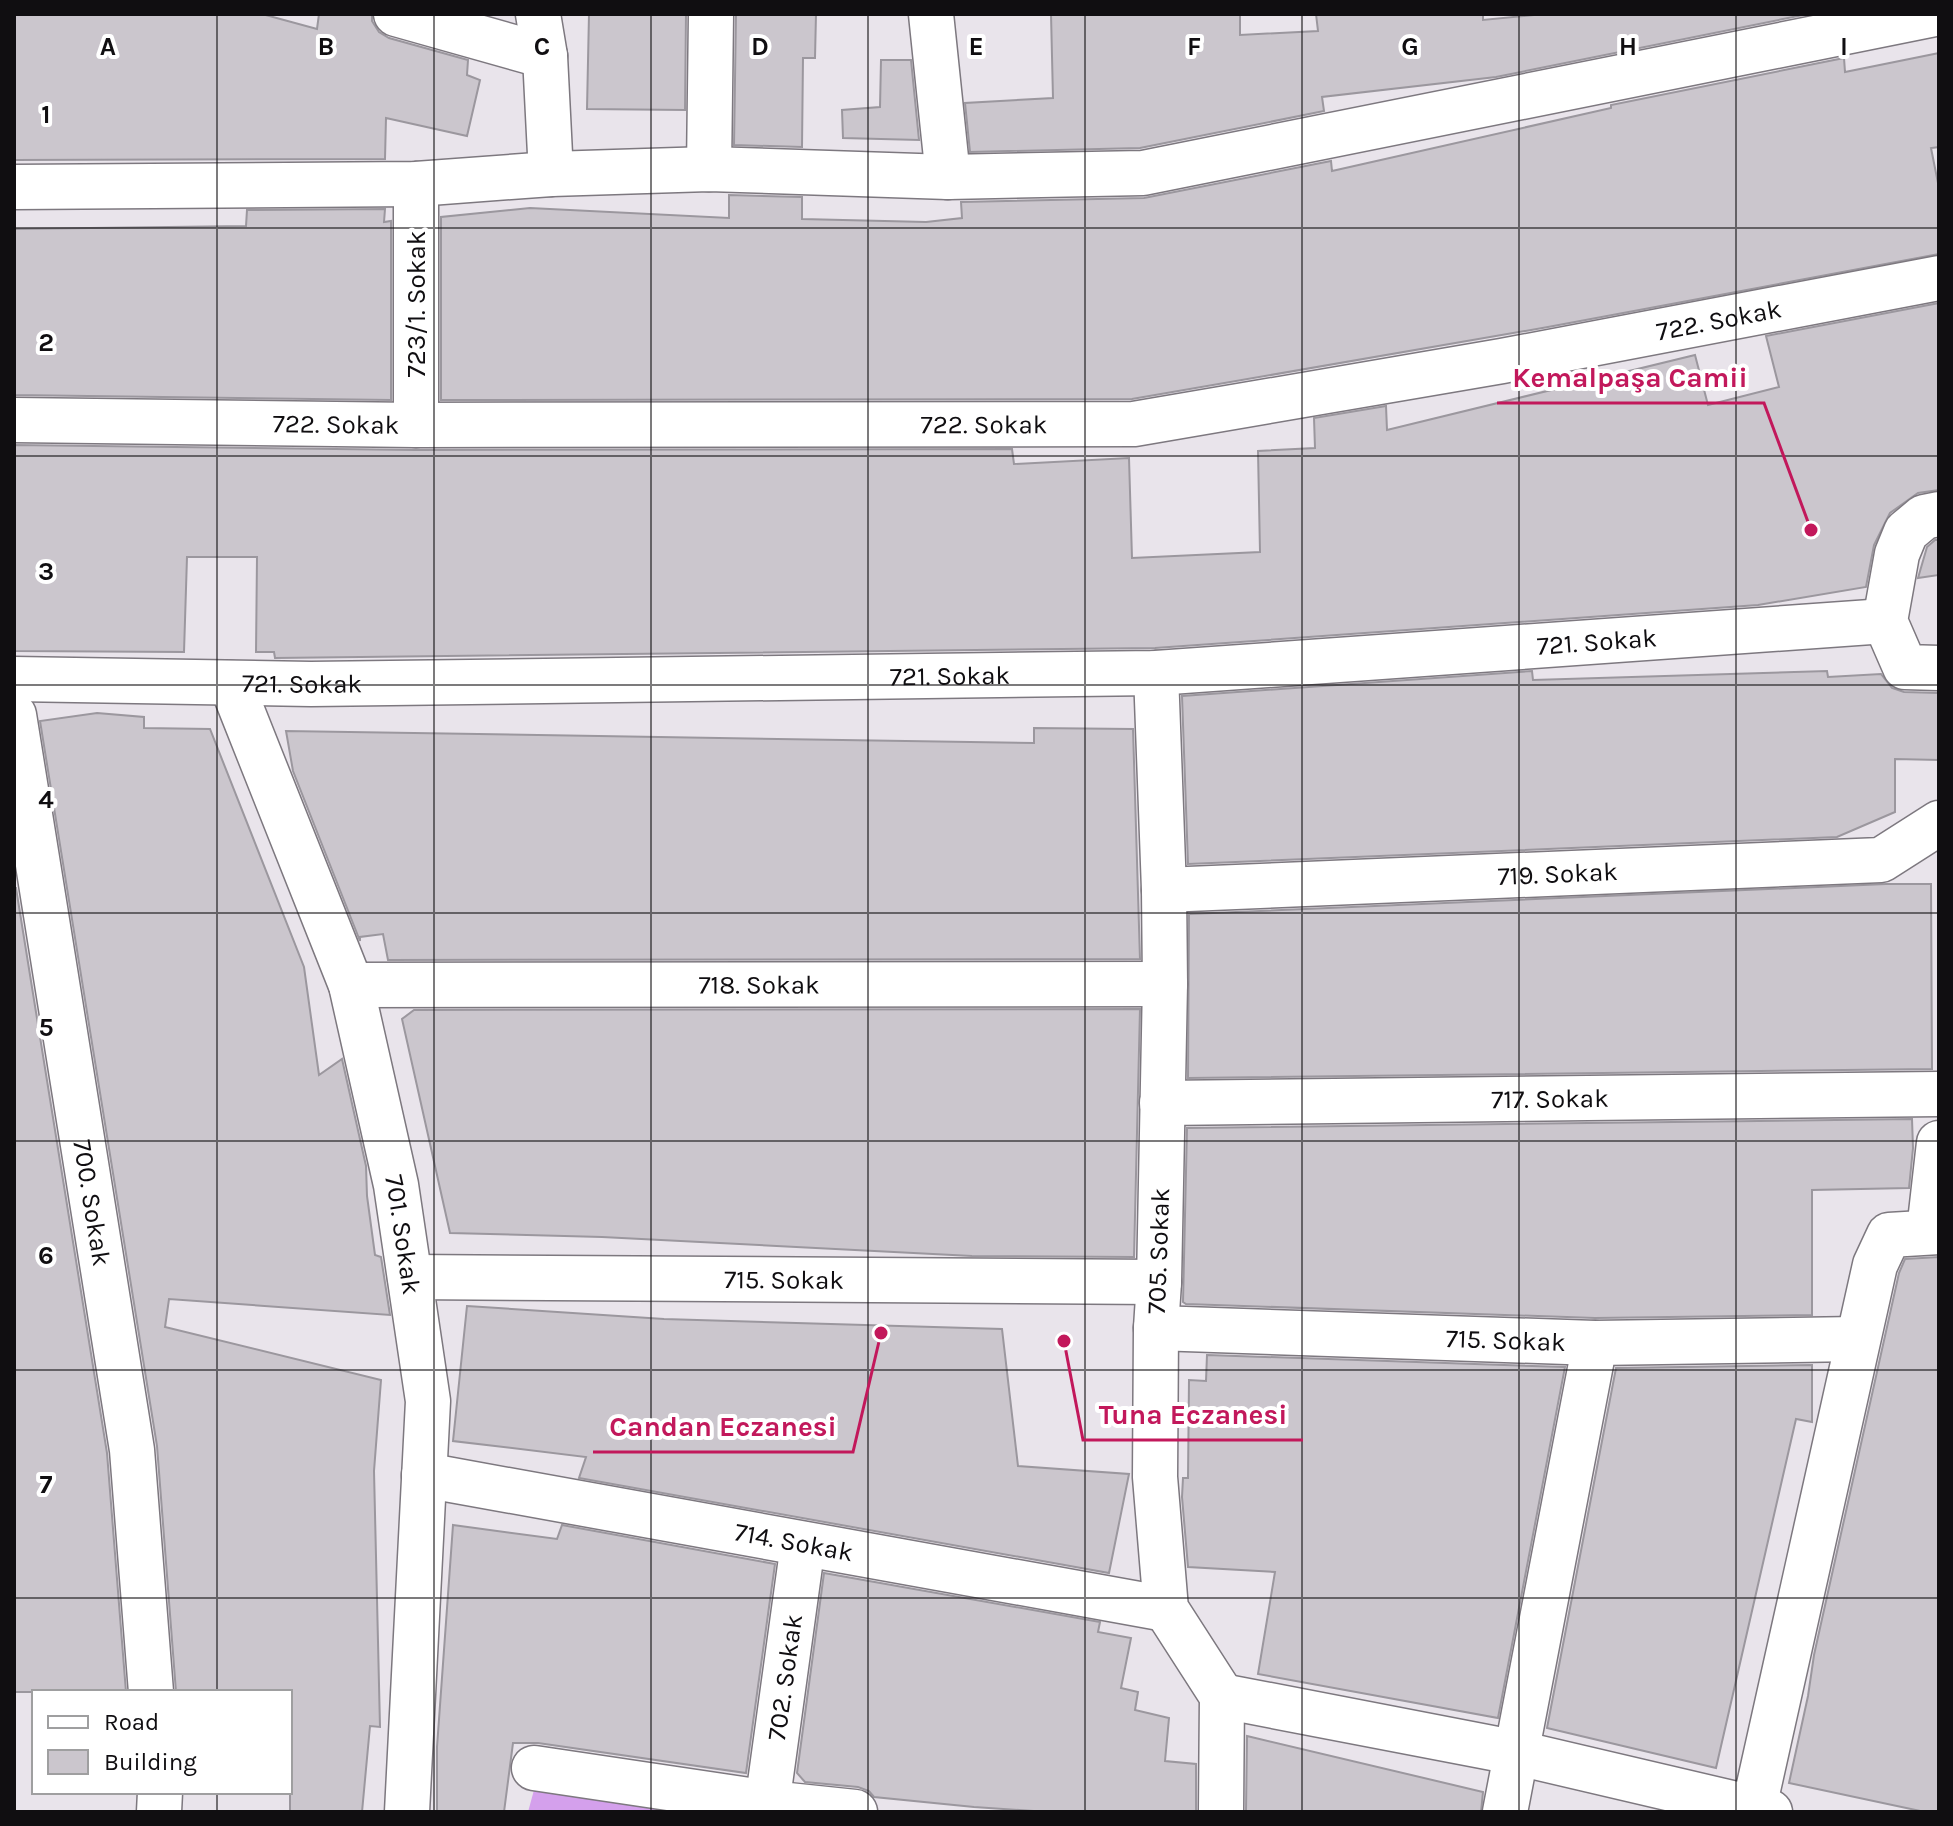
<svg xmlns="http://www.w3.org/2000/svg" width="1953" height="1826" font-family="Karla,sans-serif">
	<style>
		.green { fill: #d4a0ec }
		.building { fill: #cbc6cd; stroke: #9b979e; stroke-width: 2 }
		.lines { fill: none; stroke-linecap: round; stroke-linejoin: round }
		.minor-casing { stroke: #7d787f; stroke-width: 47 }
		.minor { stroke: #fff; stroke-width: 44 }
		.grid { fill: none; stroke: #100e11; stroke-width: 2; stroke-opacity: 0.55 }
		.labels { text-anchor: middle; stroke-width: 8; stroke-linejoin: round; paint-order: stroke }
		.street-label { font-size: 26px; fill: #100e11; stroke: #fff }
		.grid-label { font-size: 26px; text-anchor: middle; font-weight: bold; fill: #100e11; stroke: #fff; stroke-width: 8; stroke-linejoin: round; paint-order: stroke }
		.leader { fill: none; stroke: #c2185b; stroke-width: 3 }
		.callout-dot { fill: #c2185b; stroke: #fff; stroke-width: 3 }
		.callout-label { font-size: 28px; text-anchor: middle; font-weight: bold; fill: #c2185b; stroke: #fff; stroke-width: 8; stroke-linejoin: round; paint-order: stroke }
	</style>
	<rect width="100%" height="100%" fill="#e9e4eb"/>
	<path class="green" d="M534,1790L673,1812H528Z"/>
	<g class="building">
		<path d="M14,14H262L317,29L319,14H372V21L379,32L389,38L468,60L467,75L480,80L467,136L386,118L385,159L14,160Z"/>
		<path d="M589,14H686L685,110L587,109Z"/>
		<path d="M736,14H816L815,58H803L802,147L734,145Z"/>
		<path d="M1051,14H1240V35L1318,31L1316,14H1483V20L1544,14H1808L1496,77L1322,97L1324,111L1140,148L970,152L965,103L1053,98Z"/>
		<path d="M1939,53V147L1931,148L1939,188V254L1548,327L1132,399L441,400V217L530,208L729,218V195L802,197V219L926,222L962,218L961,202L1144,198L1331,161L1332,171L1611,108V105L1844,58L1845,72Z"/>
		<path d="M881,60H911L919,140L843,138L842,110L880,107Z"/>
		<path d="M385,209L384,222L391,221V400L14,395V229L246,226L247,210Z"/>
		<path d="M1939,303V490L1918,493L1890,513L1874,545L1866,587L1758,605L1155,648L275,658L274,652H256L257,557H187L184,652L14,651V445L416,450L1012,449L1014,464L1129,458L1132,558L1260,552L1258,451L1315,448L1314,418L1386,406L1387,430L1695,355L1708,405L1779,387L1766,336Z"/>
		<path d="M1935,540H1939V575L1918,578L1927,547Z"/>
		<path d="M1532,671L1533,680L1827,671L1828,677L1881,674L1892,688L1904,692L1939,693V760L1895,759V812L1837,837L1188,864L1182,696Z"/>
		<path d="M97,713L144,717V728L210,729L304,967L319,1075L342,1059L366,1166L367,1196L375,1255L381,1257L390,1315L169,1299L165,1327L381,1380L374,1471L380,1727L370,1726L362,1812H290V1692H176L157,1446L40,721Z"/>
		<path d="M1034,728L1133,729L1140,959L388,960L383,934L360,937V941L293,771L286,731L1034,743Z"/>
		<path d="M1886,884H1931L1932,1069L1188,1078L1189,914Z"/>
		<path d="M14,888H16L107,1453L126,1692H14Z"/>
		<path d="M1140,1009L1134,1257L972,1256L602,1237L450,1233L402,1019L414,1010Z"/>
		<path d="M1912,1119L1913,1148L1909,1188L1812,1190V1315L1595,1318L1186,1304L1183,1302L1187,1128Z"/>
		<path d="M1939,1257V1812H1925L1789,1783L1808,1696L1814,1655L1899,1273L1905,1259Z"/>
		<path d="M467,1306L664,1319L1002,1329L1018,1466L1129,1474L1109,1573L579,1478L586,1457L453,1441Z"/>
		<path d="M1207,1355L1565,1367L1498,1718L1258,1674L1275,1572L1188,1567L1182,1497L1183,1478H1188L1189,1380L1206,1381Z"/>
		<path d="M1812,1365V1422L1796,1419L1716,1768L1547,1728L1616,1368Z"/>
		<path d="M453,1525L557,1539L562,1525L775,1564L746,1773L538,1743H513L504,1812H437V1747Z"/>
		<path d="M824,1573L1100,1622L1098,1632L1131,1638L1121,1688L1138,1692L1135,1710L1169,1718L1165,1761L1196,1764V1812H1048L974,1807L874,1797L869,1791L858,1787L805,1782L797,1773Z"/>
		<path d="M1247,1736L1483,1792L1481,1812H1246Z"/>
	</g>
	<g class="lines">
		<defs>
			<g id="minor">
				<path d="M396,14L545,56"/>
				<path d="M538,14L545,56L551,174"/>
				<path d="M931,14L948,177"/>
				<path d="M709,169L711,14"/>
				<path d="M416,184V425"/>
				<path d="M14,187L416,184L551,174L709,169L948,177L1143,173L1935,14"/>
				<path id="s1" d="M14,420L416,425L1134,424L1502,361L1939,278"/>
				<path d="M1939,514L1924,517L1906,532L1897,554L1885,621L1905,667L1939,668"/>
				<path d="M1156,673L1164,890L1165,984L1159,1282L1156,1328L1155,1477L1166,1609L1222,1696L1221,1812"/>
				<path id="s2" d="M14,679L311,684L1156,673L1885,621"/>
				<path id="s3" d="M231,683L351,985L396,1185L428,1401L407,1812"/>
				<path id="s4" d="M14,715L132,1450L151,1692"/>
				<path id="s5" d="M1164,890L1881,860L1939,823"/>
				<path id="s6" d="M351,985L1165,984"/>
				<path id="s7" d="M1162,1103L1939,1094"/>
				<path d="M1929,1231L1939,1143"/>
				<path id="s8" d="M410,1277L1159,1282"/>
				<path id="s9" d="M1156,1328L1595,1343L1857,1339"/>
				<path id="s10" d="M424,1475L1166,1609"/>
				<path d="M1222,1696L1518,1753L1770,1812"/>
				<path d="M534,1768L769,1803L855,1812"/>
				<path d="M159,1812L160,1792"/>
				<path id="s11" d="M766,1812L803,1544"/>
				<path d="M1505,1812L1595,1343"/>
				<path d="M1753,1812L1875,1265L1889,1235L1939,1232"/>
			</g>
		</defs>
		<use href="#minor" class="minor-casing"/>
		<use href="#minor" class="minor"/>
	</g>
	<path class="grid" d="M217,14V1692M434,14V1812M651,14V1812M868,14V1812M1085,14V1812M1302,14V1812M1519,14V1812M1736,14V1812M14,228H1939M14,456H1939M14,685H1939M14,913H1939M14,1141H1939M14,1370H1939M14,1598H1939M217,1792V1812"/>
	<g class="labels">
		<g class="street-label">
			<text transform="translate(416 304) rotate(-90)" y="9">723/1. Sokak</text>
			<text dy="9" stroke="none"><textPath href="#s1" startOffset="1714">722. Sokak</textPath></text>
			<text dy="9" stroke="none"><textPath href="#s1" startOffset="322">722. Sokak</textPath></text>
			<text dy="9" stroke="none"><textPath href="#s1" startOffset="970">722. Sokak</textPath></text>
			<text dy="9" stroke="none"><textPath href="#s2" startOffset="1584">721. Sokak</textPath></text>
			<text dy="9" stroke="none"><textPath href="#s2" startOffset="936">721. Sokak</textPath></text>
			<text dy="9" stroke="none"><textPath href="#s2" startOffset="288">721. Sokak</textPath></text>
			<text dy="9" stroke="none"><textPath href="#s5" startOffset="394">719. Sokak</textPath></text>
			<text dy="9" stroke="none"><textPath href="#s6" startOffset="408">718. Sokak</textPath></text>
			<text dy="9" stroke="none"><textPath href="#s7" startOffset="388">717. Sokak</textPath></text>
			<text dy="9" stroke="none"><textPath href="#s4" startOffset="494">700. Sokak</textPath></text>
			<text dy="9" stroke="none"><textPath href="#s3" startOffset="580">701. Sokak</textPath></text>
			<text transform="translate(1158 1251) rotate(-88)" y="9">705. Sokak</text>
			<text dy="9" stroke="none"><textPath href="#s8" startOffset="374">715. Sokak</textPath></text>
			<text dy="9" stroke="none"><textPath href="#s9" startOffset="350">715. Sokak</textPath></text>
			<text dy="9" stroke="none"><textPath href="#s10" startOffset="376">714. Sokak</textPath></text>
			<text dy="9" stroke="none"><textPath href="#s11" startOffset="136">702. Sokak</textPath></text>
		</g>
	</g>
	<g class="grid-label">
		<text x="108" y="55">A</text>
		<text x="326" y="55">B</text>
		<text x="542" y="55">C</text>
		<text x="760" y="55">D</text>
		<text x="976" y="55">E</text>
		<text x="1194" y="55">F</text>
		<text x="1410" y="55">G</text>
		<text x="1628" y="55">H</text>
		<text x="1844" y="55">I</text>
		<text x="46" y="123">1</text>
		<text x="46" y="351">2</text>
		<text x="46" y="580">3</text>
		<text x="46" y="808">4</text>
		<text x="46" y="1036">5</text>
		<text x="46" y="1264">6</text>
		<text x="46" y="1493">7</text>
	</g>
	<path class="leader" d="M1811 530L1764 403H1497M1064 1341L1083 1440H1303M881 1333L853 1452H593"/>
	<g class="callout-dot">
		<circle cx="1811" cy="530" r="8"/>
		<circle cx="1064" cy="1341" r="8"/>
		<circle cx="881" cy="1333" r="8"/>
	</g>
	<g class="callout-label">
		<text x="1630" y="387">Kemalpaşa Camii</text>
		<text x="1193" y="1424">Tuna Eczanesi</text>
		<text x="723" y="1436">Candan Eczanesi</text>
	</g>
	<rect width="1953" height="1826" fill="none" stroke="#100e11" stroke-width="32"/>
	<rect x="32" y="1690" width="260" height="104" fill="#ffffff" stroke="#9f9fa0" stroke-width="2"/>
	<rect x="48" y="1716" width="40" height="12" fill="#ffffff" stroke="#9f9fa0" stroke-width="2"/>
	<text x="104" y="1730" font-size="24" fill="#100e11">Road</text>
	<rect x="48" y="1750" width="40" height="24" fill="#cbc6cd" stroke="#9f9fa0" stroke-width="2"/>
	<text x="104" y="1770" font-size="24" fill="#100e11">Building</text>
</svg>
